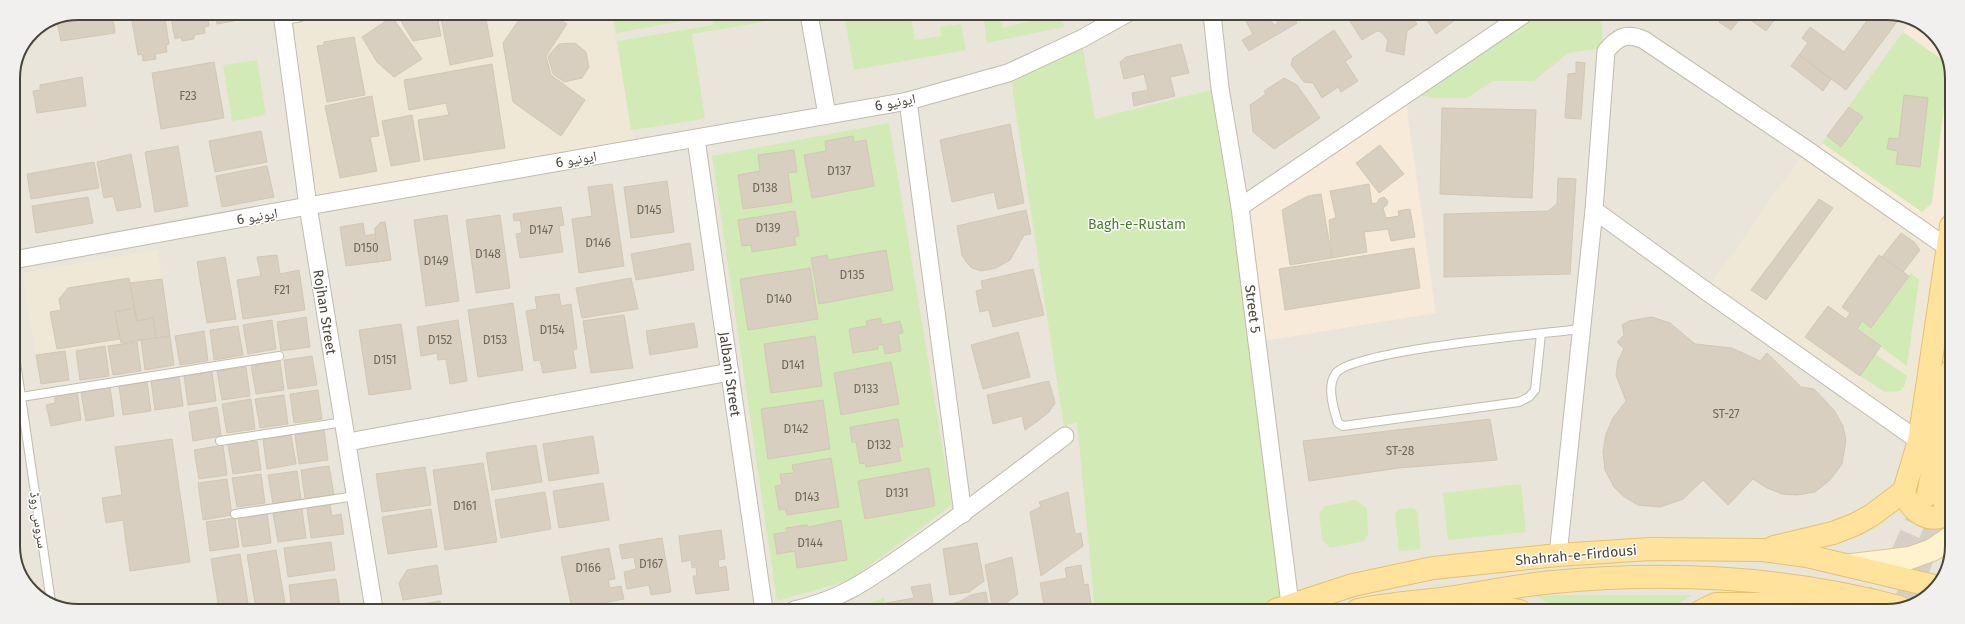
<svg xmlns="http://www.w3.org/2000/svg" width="1965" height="624" font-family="'Fira Sans','Noto Naskh Arabic',sans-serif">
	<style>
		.residential { fill: #eae5da }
		.commercial { fill: #f7ead8 }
		.education { fill: #efe8d6 }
		.green { fill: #d2eab5 }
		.building { fill: #d8cfc1; stroke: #d3c7b4 }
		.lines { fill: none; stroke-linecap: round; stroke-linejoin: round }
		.primary-tunnel { stroke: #d4d0c8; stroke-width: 22; stroke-dasharray: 22 11; stroke-linecap: butt }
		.lane-casing { stroke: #c2bbae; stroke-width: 10 }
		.street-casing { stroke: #c2bbae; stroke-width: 19 }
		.secondary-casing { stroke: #d6c79b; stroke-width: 24 }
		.primary-casing { stroke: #e6c16a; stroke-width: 24 }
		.lane { stroke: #fff; stroke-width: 8 }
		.street { stroke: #fff; stroke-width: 17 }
		.secondary { stroke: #fff3cd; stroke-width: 22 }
		.primary { stroke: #ffe39c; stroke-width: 22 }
		.labels { text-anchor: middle; stroke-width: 3; stroke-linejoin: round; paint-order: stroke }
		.number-label { font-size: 12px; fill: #6e675b }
		.street-label { font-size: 14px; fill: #4b4439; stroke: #fff }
		.park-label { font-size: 14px; fill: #4a7f2a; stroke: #fff }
		.rim { fill: none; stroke: #4b4439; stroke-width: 2 }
	</style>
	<rect width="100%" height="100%" fill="#f6f3ec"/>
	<path class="residential" d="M78,13L1904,15L1936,35L1952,74L1950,563L1926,598L1887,611L61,609L29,589L13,550V78L32,32Z"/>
	<g class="commercial">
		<path d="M1911,20L1936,35L1952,74L1950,245L1815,155Z"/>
		<path d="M1405,96L1436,313L1258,342L1240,210Z"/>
	</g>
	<g class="education">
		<path d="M299,13L611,14L637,155L311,212L283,16Z"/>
		<path d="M1806,149L1950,245L1919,441L1706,291Z"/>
		<path d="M158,250L170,336L36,355L22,273Z"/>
	</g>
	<g class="green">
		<path d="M613,14H704L705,17L616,33Z"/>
		<path d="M712,14H773L774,20L692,34L705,119L631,130L617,41L713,25Z"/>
		<path d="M844,14H910L915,40L941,36L940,27L961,24L966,50L854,70Z"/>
		<path d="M1030,14H1062L1064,27L987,43L984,20L1001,17L1003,28L1031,21Z"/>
		<path d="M1538,15H1601L1603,48L1568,53L1534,81H1493L1467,98H1431L1422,95Z"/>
		<path d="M1903,32L1947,63L1949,67L1932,203L1922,212L1822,143Z"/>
		<path d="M1083,49L1095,119L1220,88L1290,605L1277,610H1095L1077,422L1064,427L1013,95L1012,78Z"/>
		<path d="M257,60L266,115L232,121L223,65Z"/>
		<path d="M889,123L952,505L850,580L777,601L712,156Z"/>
		<path d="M1911,273L1919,280L1907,366L1857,329L1862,321L1871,327Z"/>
		<path d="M1875,354L1907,376L1904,387L1900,391L1885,392L1860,376Z"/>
		<path d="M1521,484L1526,532L1448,540L1443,493Z"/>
		<path d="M1356,500L1367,508L1368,535L1364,541L1330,548L1322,539L1319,514L1325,506Z"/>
		<path d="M1413,508L1417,511L1421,549L1399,551L1395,515L1398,509Z"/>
		<path d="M1557,595H1693L1665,611H1561L1536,596Z"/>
		<path d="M884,597L887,610H857H858Z"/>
	</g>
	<g class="building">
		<path d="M78,13H112L115,33L61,41L57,22Z"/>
		<path d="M136,13H164L169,44L166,45L167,52L155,54L156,59L143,61L142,54L138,55L132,21L138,20Z"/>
		<path d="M172,13H207L209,26L204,27L205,33L194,35V39L182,41L181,37L175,39L170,14Z"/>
		<path d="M215,13H246V14L233,16L234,21L217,24Z"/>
		<path d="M440,13L485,14L493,56L450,65Z"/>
		<path d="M523,14H551L567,24L546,56L551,75L585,100L561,136L513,102L503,43Z"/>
		<path d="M1242,14H1267L1274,25L1278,23L1273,14L1292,15L1297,23L1249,51L1242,40L1253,34Z"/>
		<path d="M437,15L441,36L413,41L401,21Z"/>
		<path d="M1346,15H1411L1417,24L1407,31L1404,55L1386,51L1388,40L1381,32L1377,31L1362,40Z"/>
		<path d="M1428,15H1451L1455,20L1436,34L1425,17Z"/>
		<path d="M1724,15H1743L1731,30L1719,22Z"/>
		<path d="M1744,15H1778L1766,31Z"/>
		<path d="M1871,15H1893L1899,19L1846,90L1799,55L1808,43L1802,38L1810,27L1844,52Z"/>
		<path d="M392,17L422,59L394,77L377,62L362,37Z"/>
		<path d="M1334,30L1352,57L1345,61L1358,81L1341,92L1338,87L1322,98L1313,83L1304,82L1291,65L1293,58Z"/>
		<path d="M354,37L365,95L327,102L317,46L324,45V42Z"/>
		<path d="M575,43L586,52L589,67L582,78L564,82L553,74L548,56L559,44Z"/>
		<path d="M1181,44L1189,73L1170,77L1175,96L1134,106L1132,93L1148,90L1144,74L1124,79L1120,62L1126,57Z"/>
		<path d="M1799,55L1831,79L1823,91L1791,66Z"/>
		<path d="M214,62L224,118L161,129L152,73Z"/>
		<path d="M1576,62L1585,63L1581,119L1565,118L1568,74L1576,73Z"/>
		<path d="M492,64L505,148L424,160L418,120L449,115L446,103L409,110L404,80Z"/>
		<path d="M82,77L86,106L37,113L33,91L40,90V85Z"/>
		<path d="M1284,78L1297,85L1320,118L1274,149L1253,132L1250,105L1266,94L1264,91Z"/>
		<path d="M1904,95L1928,98L1920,167L1896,164L1898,151L1887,149L1889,138L1899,139Z"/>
		<path d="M372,96L379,136L370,137L377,171L340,178L325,106Z"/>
		<path d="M1849,107L1863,117L1841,147L1827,136Z"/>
		<path d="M1442,108L1536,110L1532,198L1440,194Z"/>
		<path d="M412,115L420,161L391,166L382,121Z"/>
		<path d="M1010,124L1024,203L998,209L994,192L952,202L940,140Z"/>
		<path d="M261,131L267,162L215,172L209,141Z"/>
		<path d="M853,136L854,142L866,140L874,186L812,198L804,155L826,151L825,141Z"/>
		<path d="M1380,145L1404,174L1379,193L1356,163Z"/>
		<path d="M178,146L188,206L155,212L145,152Z"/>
		<path d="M794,150L797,172L788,173L792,202L743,209L738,175L760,171L758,155Z"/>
		<path d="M131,154L141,207L117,211L113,196L104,198L97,162Z"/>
		<path d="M94,162L99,188L31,199L27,174Z"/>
		<path d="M267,166L274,197L222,207L216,176Z"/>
		<path d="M1558,178L1576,179L1570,274L1444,277V214L1548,211L1557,204Z"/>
		<path d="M667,181L674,232L631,238L624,187Z"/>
		<path d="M612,184L624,266L579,273L572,219L592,216L588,187Z"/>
		<path d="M1369,184L1372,204L1377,203L1379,199L1384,197L1388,201L1387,205L1383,208L1386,218L1399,216L1398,211L1410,209L1415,237L1391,241L1388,229L1364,232L1367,252L1332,258L1329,220L1336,218L1330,191Z"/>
		<path d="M1321,194L1332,258L1290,265L1282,210L1308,196Z"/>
		<path d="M88,197L93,223L36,233L32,206Z"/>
		<path d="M1819,199L1833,208L1766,300L1751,290Z"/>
		<path d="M561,207L564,225L559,226L563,252L520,258L516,234L522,233L520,220L514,221L513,214Z"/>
		<path d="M1026,210L1031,234L1024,235L1010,260L996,268L981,271L972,268L967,263L962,255L957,226Z"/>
		<path d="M795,211L799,236L794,237L796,245L752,252L751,245L742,246L738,220Z"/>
		<path d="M447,215L459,301L426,306L414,220Z"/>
		<path d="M500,215L510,288L476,293L466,220Z"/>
		<path d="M385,222L391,260L346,266L340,227L363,223L365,236L375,234V228L380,223Z"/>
		<path d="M385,222L391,260L377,262L375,228L380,223Z"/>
		<path d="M1901,233L1914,242L1920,250L1903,272L1882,257Z"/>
		<path d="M690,243L694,270L636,280L631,254Z"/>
		<path d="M1414,248L1420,288L1285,310L1279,269Z"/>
		<path d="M886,250L893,290L819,304L811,258L827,255L828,260Z"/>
		<path d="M277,255L280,274L299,270L305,310L243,319L237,280L261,276L257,257Z"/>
		<path d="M1879,255L1909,276L1871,328L1862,321L1857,329L1881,346L1860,376L1805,337L1828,306L1846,319L1850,313L1842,307Z"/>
		<path d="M225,257L236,319L207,323L197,262Z"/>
		<path d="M810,268L818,319L748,330L740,279Z"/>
		<path d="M1033,269L1044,315L993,327L989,310L980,312L976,291L983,289L981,281Z"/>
		<path d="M129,278L134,308L115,312L120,339L57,349L50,312L61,310L59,299L68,288Z"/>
		<path d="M631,278L638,309L582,318L576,288Z"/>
		<path d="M162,279L170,336L156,338L153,318L137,321L130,283Z"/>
		<path d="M559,294L561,306L571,304L577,349L573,350L576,368L543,373L540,360L534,361L526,311L537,309L535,297Z"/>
		<path d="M513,303L523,370L478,377L468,310Z"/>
		<path d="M134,308L137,321L153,318L156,338L121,343L115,312Z"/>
		<path d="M624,315L633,368L591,373L583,321Z"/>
		<path d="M306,317L310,347L281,351L277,322Z"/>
		<path d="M1652,317L1670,323L1695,344L1732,348L1760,361L1767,353L1801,387L1814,389L1834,410L1843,426L1846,440L1842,464L1830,480L1815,492L1797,495L1782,494L1767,488L1753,479L1728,505L1703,480L1683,499L1660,507L1638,505L1623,496L1614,487L1605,470L1603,452L1606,434L1613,418L1626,401L1616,375L1618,361L1624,349L1617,342L1624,335L1622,325L1629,321Z"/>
		<path d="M881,318L882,325L900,321L903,333L898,334L901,351L885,354L883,344L878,345V349L853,353L849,329L867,326L866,321Z"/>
		<path d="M272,320L276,349L248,354L243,325Z"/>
		<path d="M458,320L467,381L450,384L446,359L438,360L437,353L421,356L417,327Z"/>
		<path d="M694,323L698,347L650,355L646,331Z"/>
		<path d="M401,324L411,389L369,395L359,330Z"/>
		<path d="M238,326L243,355L214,360L210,330Z"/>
		<path d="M204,331L208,361L180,365L175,336Z"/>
		<path d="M1018,332L1030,377L983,389L971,345Z"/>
		<path d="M170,336L174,365L145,370L141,340Z"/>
		<path d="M815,336L822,386L771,393L764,344Z"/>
		<path d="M137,342L141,371L113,375L108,346Z"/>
		<path d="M105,346L109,376L80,380L76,351Z"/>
		<path d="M65,351L69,380L41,384L36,355Z"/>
		<path d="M312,356L317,385L288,389L284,360Z"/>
		<path d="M280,361L284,390L256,394L251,365Z"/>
		<path d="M891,362L899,404L841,415L834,373Z"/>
		<path d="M246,367L250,396L222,400L217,371Z"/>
		<path d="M212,372L216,401L188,405L184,376Z"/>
		<path d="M179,377L183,406L155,410L151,381Z"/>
		<path d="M1049,381L1055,403L1049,412L1039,420L1025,430L1022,416L993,424L987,395Z"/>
		<path d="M147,382L151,411L123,415L119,386Z"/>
		<path d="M110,387L114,416L86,421L81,392Z"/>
		<path d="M318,390L322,419L294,423L290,394Z"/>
		<path d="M77,391L81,420L51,426L46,405L55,403V395Z"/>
		<path d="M284,395L288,424L260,428L255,399Z"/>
		<path d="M251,399L255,429L227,433L222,404Z"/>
		<path d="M823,400L830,449L768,459L761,409Z"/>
		<path d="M217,407L221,436L193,441L189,412Z"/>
		<path d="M898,419L903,447H898L901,461L866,467L865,463L860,464L856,442H852L850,427Z"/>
		<path d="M1490,419L1497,460L1399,468L1309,481L1303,441Z"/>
		<path d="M324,430L328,460L299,464L295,435Z"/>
		<path d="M291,435L296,464L267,469L263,440Z"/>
		<path d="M593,436L599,473L549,481L543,444Z"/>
		<path d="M172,439L190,562L130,571L123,520L106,523L102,498L122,495L115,447Z"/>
		<path d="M257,441L261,470L233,474L228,445Z"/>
		<path d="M223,445L227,475L199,479L194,450Z"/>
		<path d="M536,445L542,482L492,490L486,453Z"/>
		<path d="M831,458L839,507L787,515L785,509L779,510L775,486L782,485L780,474L794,473L792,465Z"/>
		<path d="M483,463L497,542L445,550L433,470Z"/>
		<path d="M329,466L334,495L305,499L301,470Z"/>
		<path d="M425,467L431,505L382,512L376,474Z"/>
		<path d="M929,468L935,506L865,519L858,481Z"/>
		<path d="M297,471L301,499L273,504L268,475Z"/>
		<path d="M261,474L265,503L237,507L232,478Z"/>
		<path d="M227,479L232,515L203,520L198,483Z"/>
		<path d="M603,483L609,520L559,528L553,491Z"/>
		<path d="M545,492L551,529L501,538L495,500Z"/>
		<path d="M1068,492L1075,534L1081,533L1083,546L1041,576L1030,512L1041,507L1039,502Z"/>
		<path d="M330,505L332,516L341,514L344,534L311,538L307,508Z"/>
		<path d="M302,509L306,538L278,542L273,513Z"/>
		<path d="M431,509L437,547L388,554L382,517Z"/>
		<path d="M267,513L271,543L243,547L238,518Z"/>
		<path d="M235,518L239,547L210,551L206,522Z"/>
		<path d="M841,520L847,560L797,568L795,551L777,554L774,534L787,532L786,528L807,525L808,527Z"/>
		<path d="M721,530L725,559L718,560L719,568L726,566L729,590L696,594L693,576H697L696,567L692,568L691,560L682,562L679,536Z"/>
		<path d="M662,538L671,592L651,595L649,585L627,589L624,572L636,569L634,557L622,559L619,545Z"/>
		<path d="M331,542L335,570L288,577L284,548Z"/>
		<path d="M977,543L984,581L969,592L950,595L943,549Z"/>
		<path d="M609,548L615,579L608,580L610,588L621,586L624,599L572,609L561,557Z"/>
		<path d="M276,550L286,609H256L247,555Z"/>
		<path d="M240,554L249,609H219L211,559Z"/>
		<path d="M1012,557L1018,594L997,610H993L985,565Z"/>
		<path d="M437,565L442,594L403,600L399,583L407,570Z"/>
		<path d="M1081,565L1084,585L1088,584L1092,610H1045L1040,583L1067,578L1065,568Z"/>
		<path d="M336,579L340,607L292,609L289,585Z"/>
		<path d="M930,584L934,610H887L886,603L914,598L911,587Z"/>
		<path d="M986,592L989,610H941V606L959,602L971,595Z"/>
		<path d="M440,601L442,609H399V608Z"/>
	</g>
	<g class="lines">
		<g class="primary-tunnel">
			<path d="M1901,606L1907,597L1945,504"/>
			<path d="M1868,611L1900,558L1927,497"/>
		</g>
		<defs>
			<g id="lane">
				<path d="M1541,334L1535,390L1529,397L1519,402L1343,426L1338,423C1334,410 1326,386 1336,373C1355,350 1541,334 1580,329"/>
				<path d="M13,342L51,602"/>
				<path d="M21,397L279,356"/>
				<path d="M220,441L344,422"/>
				<path d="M235,514L356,496"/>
			</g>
			<g id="street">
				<path d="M282,13L308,206L374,609"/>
				<path d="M809,14L827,115"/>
				<path d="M1212,14L1220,88L1240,207L1290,604"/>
				<path d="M283,16L299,13"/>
				<path d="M908,101L963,514"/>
				<path d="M696,139L764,610"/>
				<path d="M1240,207L1523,15"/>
				<path d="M1594,210L1706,291L1919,441"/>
				<path d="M13,260L308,206L908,101L1008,73L1081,39L1126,14"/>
				<path d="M348,442L730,372"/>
				<path d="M1558,555L1594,210L1606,51C1618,37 1626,32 1644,40L1806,149L1948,248"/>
				<path d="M794,610C845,599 875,575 917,546C967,511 1016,473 1065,436"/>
			</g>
			<path id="secondary" d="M1852,565L1910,558L1932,550L1950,538"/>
			<g id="primary">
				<path d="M1904,491C1909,510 1930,527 1950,512"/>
				<path d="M1928,495L1951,371"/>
				<path d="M1945,504L1950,479"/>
				<path d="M1774,547L1833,533L1856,524L1872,515L1904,491L1919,441L1951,226"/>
				<path d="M1468,601L1520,611"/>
				<path d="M1276,610L1353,585L1433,568L1558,555L1650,549L1763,550L1807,556L1934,586"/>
				<path d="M1358,610C1390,603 1422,602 1454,597C1487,592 1520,585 1553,582C1669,571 1787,577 1899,607"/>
				<path d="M1701,611L1716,604H1778L1840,608L1852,605"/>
			</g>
		</defs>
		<use href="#lane" class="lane-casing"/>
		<use href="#street" class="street-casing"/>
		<use href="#secondary" class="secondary-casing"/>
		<use href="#primary" class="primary-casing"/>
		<use href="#lane" class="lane"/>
		<use href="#street" class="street"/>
		<use href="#secondary" class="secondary"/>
		<use href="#primary" class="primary"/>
	</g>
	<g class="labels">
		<g class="number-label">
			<text x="188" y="100">F23</text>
			<text x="839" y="175">D137</text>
			<text x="765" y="192">D138</text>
			<text x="649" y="214">D145</text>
			<text x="768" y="232">D139</text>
			<text x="541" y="234">D147</text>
			<text x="598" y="247">D146</text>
			<text x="366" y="252">D150</text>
			<text x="488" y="258">D148</text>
			<text x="436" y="265">D149</text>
			<text x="852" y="279">D135</text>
			<text x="282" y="294">F21</text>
			<text x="779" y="303">D140</text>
			<text x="552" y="334">D154</text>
			<text x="440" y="344">D152</text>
			<text x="495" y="344">D153</text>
			<text x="385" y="364">D151</text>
			<text x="793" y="369">D141</text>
			<text x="866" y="393">D133</text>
			<text x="1726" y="418">ST-27</text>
			<text x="796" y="433">D142</text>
			<text x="879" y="449">D132</text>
			<text x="1400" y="455">ST-28</text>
			<text x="897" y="497">D131</text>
			<text x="807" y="501">D143</text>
			<text x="465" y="510">D161</text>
			<text x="810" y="547">D144</text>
			<text x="651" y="568">D167</text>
			<text x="588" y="572">D166</text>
		</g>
		<g class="street-label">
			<text transform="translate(895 102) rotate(-11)" y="5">ایونیو 6</text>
			<text transform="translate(576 159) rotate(-10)" y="5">ایونیو 6</text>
			<text transform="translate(257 216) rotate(-10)" y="5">ایونیو 6</text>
			<text transform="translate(1253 309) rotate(83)" y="5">Street 5</text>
			<text transform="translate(325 312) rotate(81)" y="5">Rojhan Street</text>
			<text transform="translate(730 374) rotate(82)" y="5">Jalbani Street</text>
			<text transform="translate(39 520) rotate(82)" y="5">سروس روڈ</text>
			<text transform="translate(1576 555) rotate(-5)" y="5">Shahrah-e-Firdousi</text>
		</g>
		<g class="park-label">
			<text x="1137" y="229">Bagh-e-Rustam</text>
		</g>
	</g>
	<path d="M0 0H1965V624H0ZM78 20H1887A58 58 0 0 1 1945 78V546A58 58 0 0 1 1887 604H78A58 58 0 0 1 20 546V78A58 58 0 0 1 78 20Z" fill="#f1f0ef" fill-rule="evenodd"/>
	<path class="rim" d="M78 20H1887A58 58 0 0 1 1945 78V546A58 58 0 0 1 1887 604H78A58 58 0 0 1 20 546V78A58 58 0 0 1 78 20Z"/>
</svg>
